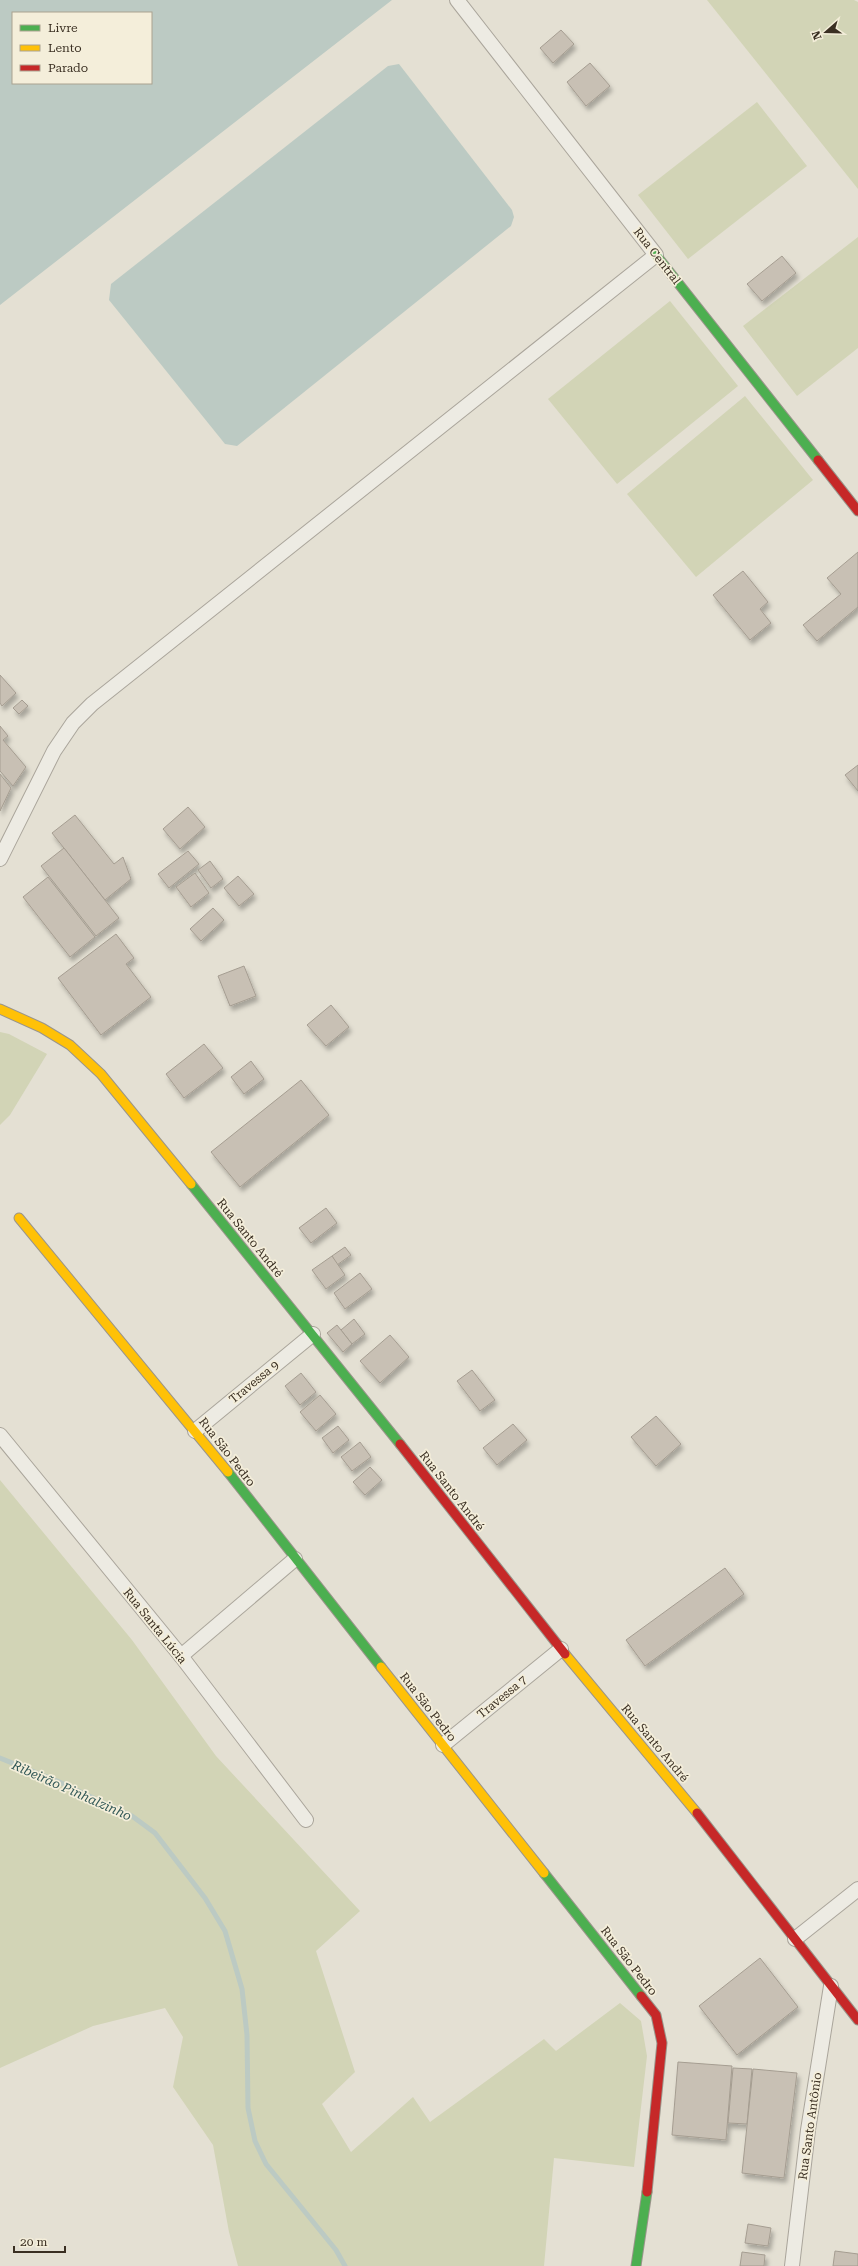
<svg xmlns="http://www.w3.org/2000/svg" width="858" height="2266" font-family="'Roboto Serif',serif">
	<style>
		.green { fill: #d2d4b6 }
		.water { fill: #bccac3; fill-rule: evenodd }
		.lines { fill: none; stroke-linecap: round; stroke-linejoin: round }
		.stream { stroke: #bccac3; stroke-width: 5 }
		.building { fill: #c8c0b4; stroke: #a59d91; filter: url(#shadow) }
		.street-casing { stroke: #aaa59b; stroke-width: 16 }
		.fast-casing { stroke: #9a958b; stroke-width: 11 }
		.slow-casing { stroke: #9a958b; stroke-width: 11 }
		.jam-casing { stroke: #9a958b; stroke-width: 11 }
		.street { stroke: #edebe3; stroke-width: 14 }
		.fast { stroke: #4caf50; stroke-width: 9 }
		.slow { stroke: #ffc107; stroke-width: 9 }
		.jam { stroke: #c62828; stroke-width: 9 }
		.labels { text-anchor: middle; stroke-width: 3.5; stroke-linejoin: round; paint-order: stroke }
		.street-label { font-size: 12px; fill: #3a2f22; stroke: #f4eeda }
		.water-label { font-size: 13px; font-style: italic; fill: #335958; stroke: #f4eeda }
	</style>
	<defs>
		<filter id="shadow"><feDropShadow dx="2.5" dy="4.5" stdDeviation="2" flood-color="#0004"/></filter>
	</defs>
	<rect width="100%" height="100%" fill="#e4e0d3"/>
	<g class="green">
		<path d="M707,0H854L858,2V189Z"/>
		<path d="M757,102L807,166L688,259L638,195Z"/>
		<path d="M858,237V348L797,396L743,326Z"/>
		<path d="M670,301L738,386L617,484L548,399Z"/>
		<path d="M745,396L813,480L696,577L627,494Z"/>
		<path d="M0,1032L9,1034L47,1054L10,1115L0,1125Z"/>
		<path d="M0,1480L132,1640L216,1756L360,1911L316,1951L355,2072L322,2104L351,2152L413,2097L430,2122L544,2039L556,2051L620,2003L641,2021L647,2056L634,2167L554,2158L544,2266H238L229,2232L213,2145L173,2087L183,2037L165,2008L93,2026L0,2068Z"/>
	</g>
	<g class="water">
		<path d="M0,0H392L0,305ZM13,13H151V83H13Z"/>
		<path d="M399,64L512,210L514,217L511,226L237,446L225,444L109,300L111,284L388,66Z"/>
	</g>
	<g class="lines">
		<path class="stream" d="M0,1758L57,1781L132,1816L155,1833L205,1898L225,1931L242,1989L247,2035L248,2108L255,2141L266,2164L336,2250L345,2266"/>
	</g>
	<g class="building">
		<path d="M561,30L574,44L553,63L540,48Z"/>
		<path d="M590,63L610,86L586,106L567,82Z"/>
		<path d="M782,256L796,273L762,301L747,284Z"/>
		<path d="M858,552V607L817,641L803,625L841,594L827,578Z"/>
		<path d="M743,571L768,602L760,609L771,623L750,640L713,595Z"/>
		<path d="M0,675L16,693L2,706L0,703Z"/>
		<path d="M22,700L28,706L19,714L13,708Z"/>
		<path d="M0,726L8,736L3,740L26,767L13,786L0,771Z"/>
		<path d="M858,765V791L845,775Z"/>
		<path d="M0,774L11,788L0,811Z"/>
		<path d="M188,807L205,827L180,849L163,829Z"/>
		<path d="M75,815L114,864L123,857L131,879L105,900L52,833Z"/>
		<path d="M64,848L119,918L96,936L41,866Z"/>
		<path d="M188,851L199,864L169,888L158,874Z"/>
		<path d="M210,861L223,879L211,888L198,870Z"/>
		<path d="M195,873L209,893L191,907L176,887Z"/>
		<path d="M238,876L254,894L239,906L224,888Z"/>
		<path d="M48,877L95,937L70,957L23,897Z"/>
		<path d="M213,908L224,920L201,941L190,929Z"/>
		<path d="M116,934L134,958L126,964L151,997L101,1035L58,978Z"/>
		<path d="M244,966L256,996L230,1006L218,976Z"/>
		<path d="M331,1005L349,1027L326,1046L307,1025Z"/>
		<path d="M204,1044L223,1068L184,1098L166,1074Z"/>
		<path d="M251,1061L264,1079L244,1094L231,1077Z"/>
		<path d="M301,1080L329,1115L240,1187L211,1152Z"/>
		<path d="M326,1208L337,1223L311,1243L299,1228Z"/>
		<path d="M345,1247L351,1255L337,1265L332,1256Z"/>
		<path d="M332,1256L345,1275L326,1289L312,1270Z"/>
		<path d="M360,1273L372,1289L345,1309L334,1293Z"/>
		<path d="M354,1319L365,1334L352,1344L341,1330Z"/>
		<path d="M337,1325L352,1344L343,1352L327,1333Z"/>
		<path d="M390,1335L409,1357L380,1383L360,1361Z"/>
		<path d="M472,1370L495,1400L480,1411L457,1381Z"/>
		<path d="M301,1373L316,1392L300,1405L285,1386Z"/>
		<path d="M320,1395L336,1414L316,1431L300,1412Z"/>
		<path d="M656,1416L681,1444L656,1466L631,1437Z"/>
		<path d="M513,1424L527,1440L497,1465L483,1448Z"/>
		<path d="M338,1426L349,1440L333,1453L322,1438Z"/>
		<path d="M360,1442L371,1457L352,1471L341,1457Z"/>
		<path d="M370,1467L382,1480L365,1495L353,1482Z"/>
		<path d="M725,1568L744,1594L645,1666L626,1640Z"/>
		<path d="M760,1958L798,2007L737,2055L699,2006Z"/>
		<path d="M678,2062L732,2066L726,2140L672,2135Z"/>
		<path d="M733,2068L752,2069L747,2124L728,2123Z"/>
		<path d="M753,2069L797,2073L784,2178L742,2173Z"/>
		<path d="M748,2224L771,2228L768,2246L745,2243Z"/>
		<path d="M835,2251L858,2254V2266H833Z"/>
		<path d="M742,2252L765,2255L764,2266H740Z"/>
	</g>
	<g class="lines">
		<defs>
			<g id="street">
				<path d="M0,859L54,751L73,723L92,704L656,255L457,0"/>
				<path d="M195,1431L313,1334"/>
				<path d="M0,1435L181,1656L306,1820"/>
				<path d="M181,1656L295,1559"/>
				<path d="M443,1745L561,1649"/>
				<path d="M795,1939L858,1889"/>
				<path d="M792,2266L808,2130L831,1986"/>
			</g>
			<g id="fast">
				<path d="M656,255L818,460"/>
				<path d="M191,1184L400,1444"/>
				<path d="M228,1472L381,1667"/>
				<path d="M544,1873L641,1996"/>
				<path d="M636,2266L647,2192"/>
			</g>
			<g id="slow">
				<path d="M0,1009L42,1028L70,1045L101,1074L191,1184"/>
				<path d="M19,1218L228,1472"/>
				<path d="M565,1654L697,1813"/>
				<path d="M381,1667L544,1873"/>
			</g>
			<g id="jam">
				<path d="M818,460L858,511"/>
				<path d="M400,1444L565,1654"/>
				<path d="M697,1813L858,2020"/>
				<path d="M641,1996L656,2015L662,2043L647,2192"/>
			</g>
		</defs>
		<use href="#street" class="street-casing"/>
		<use href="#fast" class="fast-casing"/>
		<use href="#slow" class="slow-casing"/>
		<use href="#jam" class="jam-casing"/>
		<use href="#street" class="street"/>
		<use href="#fast" class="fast"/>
		<use href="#slow" class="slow"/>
		<use href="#jam" class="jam"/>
	</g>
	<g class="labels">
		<g class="street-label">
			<text transform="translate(657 256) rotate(52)" y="4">Rua Central</text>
			<text transform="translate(250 1238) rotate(51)" y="4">Rua Santo André</text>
			<text transform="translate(254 1382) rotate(-39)" y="4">Travessa 9</text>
			<text transform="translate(227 1452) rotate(52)" y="4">Rua São Pedro</text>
			<text transform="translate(452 1491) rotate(52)" y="4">Rua Santo André</text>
			<text transform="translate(155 1626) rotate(51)" y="4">Rua Santa Lúcia</text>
			<text transform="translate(502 1697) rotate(-39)" y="4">Travessa 7</text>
			<text transform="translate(428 1707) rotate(52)" y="4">Rua São Pedro</text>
			<text transform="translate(655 1743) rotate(50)" y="4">Rua Santo André</text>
			<text transform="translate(629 1961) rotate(52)" y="4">Rua São Pedro</text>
			<text transform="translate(810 2126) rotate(-82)" y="4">Rua Santo Antônio</text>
		</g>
		<g class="water-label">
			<text transform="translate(72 1790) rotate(24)" y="5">Ribeirão Pinhalzinho</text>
		</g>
	</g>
	<rect x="12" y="12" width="140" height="72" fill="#f4eeda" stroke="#aaa290"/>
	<rect x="20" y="25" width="20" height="6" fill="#4caf50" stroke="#aaa290"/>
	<text x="48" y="32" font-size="12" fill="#3a2f22">Livre</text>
	<rect x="20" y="45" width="20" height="6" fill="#ffc107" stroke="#aaa290"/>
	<text x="48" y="52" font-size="12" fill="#3a2f22">Lento</text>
	<rect x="20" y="65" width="20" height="6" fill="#c62828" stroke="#aaa290"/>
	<text x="48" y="72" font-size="12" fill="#3a2f22">Parado</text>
	<g transform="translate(826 32) rotate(250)" stroke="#f4eeda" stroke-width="3" paint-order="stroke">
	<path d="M0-3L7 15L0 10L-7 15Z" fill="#3a2f22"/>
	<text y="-6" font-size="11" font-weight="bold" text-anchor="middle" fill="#3a2f22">N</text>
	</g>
	<path d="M14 2246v6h51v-6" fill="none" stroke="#3a2f22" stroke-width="2"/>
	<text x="20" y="2246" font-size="12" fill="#3a2f22" stroke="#f4eeda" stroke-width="3" paint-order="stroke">20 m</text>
</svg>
